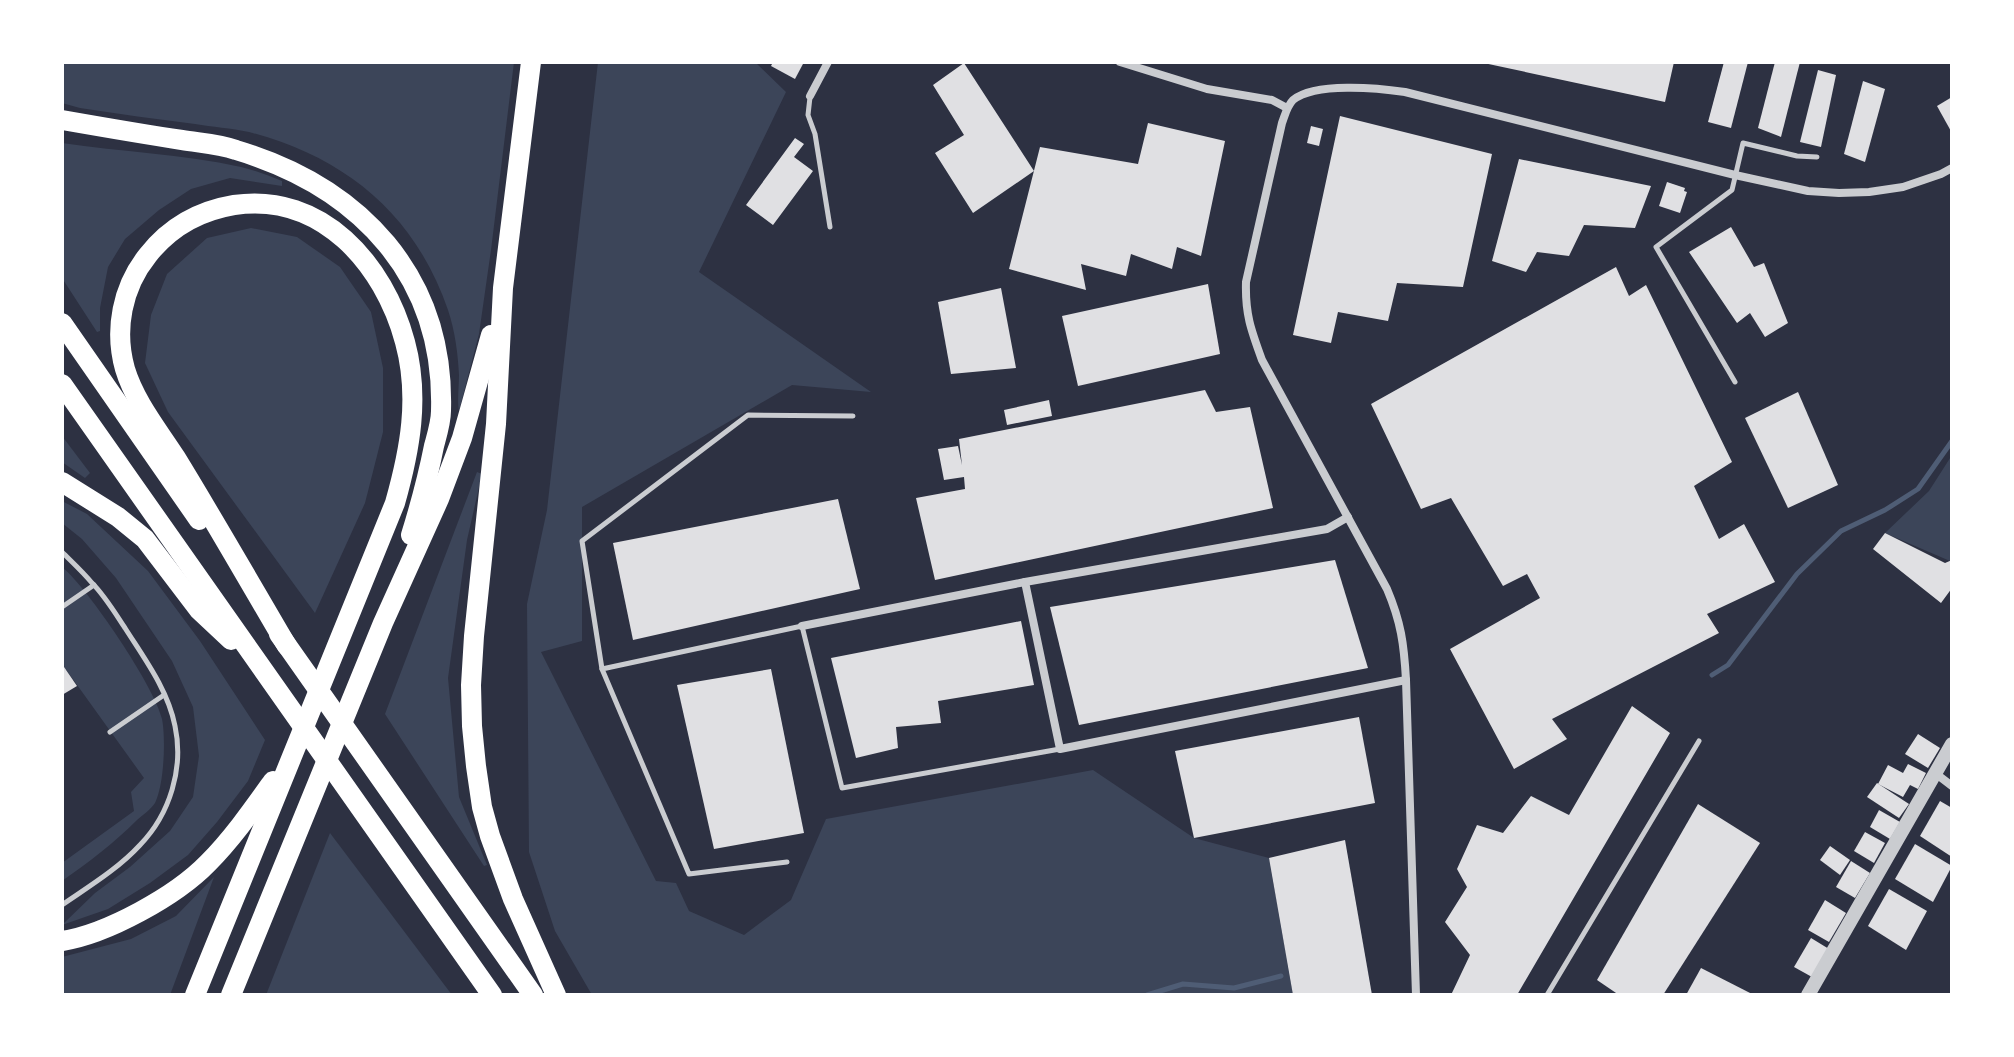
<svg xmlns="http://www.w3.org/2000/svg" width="2014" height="1057" font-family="Inter,sans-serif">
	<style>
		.green { fill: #3c4559 }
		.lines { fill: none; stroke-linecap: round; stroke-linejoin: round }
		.stream { stroke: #4f5d75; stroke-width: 5 }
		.building { fill: #e0e0e3 }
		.service { stroke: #caccd0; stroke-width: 5 }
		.minor { stroke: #caccd0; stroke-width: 8 }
		.tertiary { stroke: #caccd0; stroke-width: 14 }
		.motorway { stroke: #fff; stroke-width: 20 }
	</style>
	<rect width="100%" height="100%" fill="#2d3142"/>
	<g class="green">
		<path d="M62,62H514L491,250L479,334L459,411C457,401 459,387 459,375C458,354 455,331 448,310C415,214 345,157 249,132C231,128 212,127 195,124C157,119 118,114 80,108L62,103Z"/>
		<path d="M598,62H755L786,92L699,272L871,392L792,385L582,507V641L541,652L656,881L676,883L689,911L744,935L791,900L826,819L1093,770L1194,838L1269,858L1293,995H592L555,931L529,852L527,604L547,510Z"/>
		<path d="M62,143C121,152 182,154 241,167C255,170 269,176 282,181V186L230,178L191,189L159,210L125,239L108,267L100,308V331L97,332L62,278Z"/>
		<path d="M251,228L297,237L340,267L371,312L383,368V432L365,503L315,613L168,412L145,363L151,315L167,274L207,238Z"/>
		<path d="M62,436L90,473L85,478L62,462Z"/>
		<path d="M1952,455V560L1950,561L1885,533L1929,491Z"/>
		<path d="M477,472L482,474L467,540L448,678L459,797L487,865L484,866L385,714Z"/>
		<path d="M62,501L87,514L148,571L200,641L265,740L248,781L217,822L188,855L150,883L108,909L62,925L95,893L130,867L170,831L193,797L199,756L193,707L172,661L116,578L82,539L62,523Z"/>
		<path d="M62,567C88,588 155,687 162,719C166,739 164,785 155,803C151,809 143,815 137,820C114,843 89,862 62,881V863L134,811L131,792L144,778L62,664Z"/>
		<path d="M330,833L452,995H266Z"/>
		<path d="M214,877L170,995H62V957L131,939L176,916Z"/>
	</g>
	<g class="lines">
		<g class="stream">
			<path d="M1712,675L1728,665L1797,574L1841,531L1885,510L1918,489L1952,441"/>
			<path d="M1147,995L1183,984L1234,988L1281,976"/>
		</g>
	</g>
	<g class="building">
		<path d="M773,62H804L795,79L771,66Z"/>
		<path d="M1479,62H1674L1665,102Z"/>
		<path d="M1724,62H1748L1731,128L1708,122Z"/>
		<path d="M1775,62H1800L1781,137L1758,128Z"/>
		<path d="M964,63L1034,171L973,213L935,153L964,135L933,85Z"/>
		<path d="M1818,70L1836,75L1821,147L1800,142Z"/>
		<path d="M1863,81L1885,89L1865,162L1844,154Z"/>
		<path d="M1952,97V133L1937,106Z"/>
		<path d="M1340,116L1492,154L1463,287L1397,283L1388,321L1338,312L1331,343L1293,335Z"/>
		<path d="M1148,123L1225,141L1201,256L1177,247L1172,269L1131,254L1126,276L1081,264L1086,290L1009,269L1040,147L1138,164Z"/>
		<path d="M1311,126L1323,129L1319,146L1307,143Z"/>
		<path d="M795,138L804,144L794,157L813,171L773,225L746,205Z"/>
		<path d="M1519,159L1651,186L1635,228L1584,225L1569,256L1537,252L1526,272L1492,261Z"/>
		<path d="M1667,182L1685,188L1684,191L1687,192L1680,213L1659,206Z"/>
		<path d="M1731,227L1754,267L1764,263L1788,323L1765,337L1750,313L1737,323L1689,252Z"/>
		<path d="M1616,267L1629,296L1646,285L1732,462L1694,486L1719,539L1744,524L1775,582L1707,614L1719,633L1552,719L1567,739L1514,769L1450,649L1540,598L1527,574L1503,586L1451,498L1421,509L1371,404Z"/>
		<path d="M1208,284L1220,354L1078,386L1062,316Z"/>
		<path d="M1001,288L1016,368L951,374L938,302Z"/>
		<path d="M1205,390L1216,412L1250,407L1273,508L935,580L916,498L965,489L964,477L944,480L938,449L958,446L962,465L959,439Z"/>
		<path d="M1798,392L1838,485L1788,508L1745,418Z"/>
		<path d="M1049,400L1052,416L1007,425L1004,410Z"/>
		<path d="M838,499L860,589L633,640L613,543Z"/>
		<path d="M1885,533L1945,563L1952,560V588L1941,603L1873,549Z"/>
		<path d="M1335,560L1368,668L1079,725L1050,607Z"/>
		<path d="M1021,621L1034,685L938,701L941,723L896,727L898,748L856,758L831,658Z"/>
		<path d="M62,664L77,686L62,695Z"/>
		<path d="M771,669L804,833L714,849L677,685Z"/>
		<path d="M1632,706L1670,733L1517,995H1451L1470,955L1445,922L1467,887L1457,869L1477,825L1503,833L1531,796L1569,815Z"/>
		<path d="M1359,717L1375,803L1194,838L1175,751Z"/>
		<path d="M1918,734L1940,748L1928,768L1905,754Z"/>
		<path d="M1908,764L1926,773L1918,789L1910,785L1903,797L1878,784L1888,765L1903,773Z"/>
		<path d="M1877,783L1909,804L1899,818L1867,797Z"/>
		<path d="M1940,801L1952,808V857L1920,836Z"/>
		<path d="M1698,804L1760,843L1663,995H1619L1597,980Z"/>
		<path d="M1879,810L1900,822L1890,839L1870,827Z"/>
		<path d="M1865,832L1885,843L1874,863L1854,851Z"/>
		<path d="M1345,840L1372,995H1293L1269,858Z"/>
		<path d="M1915,844L1952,866L1933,902L1895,879Z"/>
		<path d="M1830,846L1850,860L1840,875L1820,860Z"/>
		<path d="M1851,861L1870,873L1855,898L1836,887Z"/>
		<path d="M1889,889L1927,911L1906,950L1868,926Z"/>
		<path d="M1825,900L1846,913L1829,942L1808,930Z"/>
		<path d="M1811,938L1829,949L1812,977L1794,967Z"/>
		<path d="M1701,968L1754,995H1686Z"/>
	</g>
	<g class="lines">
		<g class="service">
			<path d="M810,97L808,115L815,134L830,227"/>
			<path d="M1735,382L1656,247L1732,190L1743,143L1797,156L1817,157"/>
			<path d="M62,552C72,562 83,572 92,583C105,596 115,613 125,628C144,658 168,690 175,726C184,768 170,814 140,845C118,869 88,887 62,905"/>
			<path d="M62,607L94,585"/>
			<path d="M602,669L582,541L748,415L853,416"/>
			<path d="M110,732L164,695"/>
			<path d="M787,862L689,874L602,669L802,626L842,788L1060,749"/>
			<path d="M1547,995L1699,741"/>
		</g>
		<g class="minor">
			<path d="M1120,62L1207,89L1272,100L1287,108"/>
			<path d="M810,96L828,62"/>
			<path d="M1025,582L1060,749L1406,680"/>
			<path d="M802,626L1025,582L1327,529L1348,517"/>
			<path d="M1935,773L1952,786"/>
			<path d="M1416,995L1406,680C1404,644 1401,622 1387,589L1262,360C1251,330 1245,314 1246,282L1282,123C1285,115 1287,106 1293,100C1315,82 1378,88 1405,92L1735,175L1808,191L1839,193L1869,192L1903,187L1941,174L1952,168"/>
		</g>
		<path class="tertiary" d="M1808,995L1952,744"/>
		<g class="motorway">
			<path d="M531,62L503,288L496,424L474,636L471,685L472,726L476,766L482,807L490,836L513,899L556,995"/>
			<path d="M62,120C102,127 142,134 182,140C200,143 219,144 236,150C360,187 445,276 441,411C441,422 437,435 434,446C428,476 420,506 411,535"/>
			<path d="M62,323L199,520"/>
			<path d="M62,384L492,995"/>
			<path d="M62,482L118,517L145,539L199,610L231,640"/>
			<path d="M279,634L533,995"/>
			<path d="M62,941C107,934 176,896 208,863C232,839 253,809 273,781"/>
			<path d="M195,995L395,503C410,450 420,397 405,342C384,264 322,192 234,205C198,211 170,227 148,255C122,287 114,330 125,369C135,402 158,430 176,458C214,520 250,583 287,646"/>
			<path d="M231,995L383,623L439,499L462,438L491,335"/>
		</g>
	</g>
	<rect width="2014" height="1057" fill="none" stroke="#ffffff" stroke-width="128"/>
</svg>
